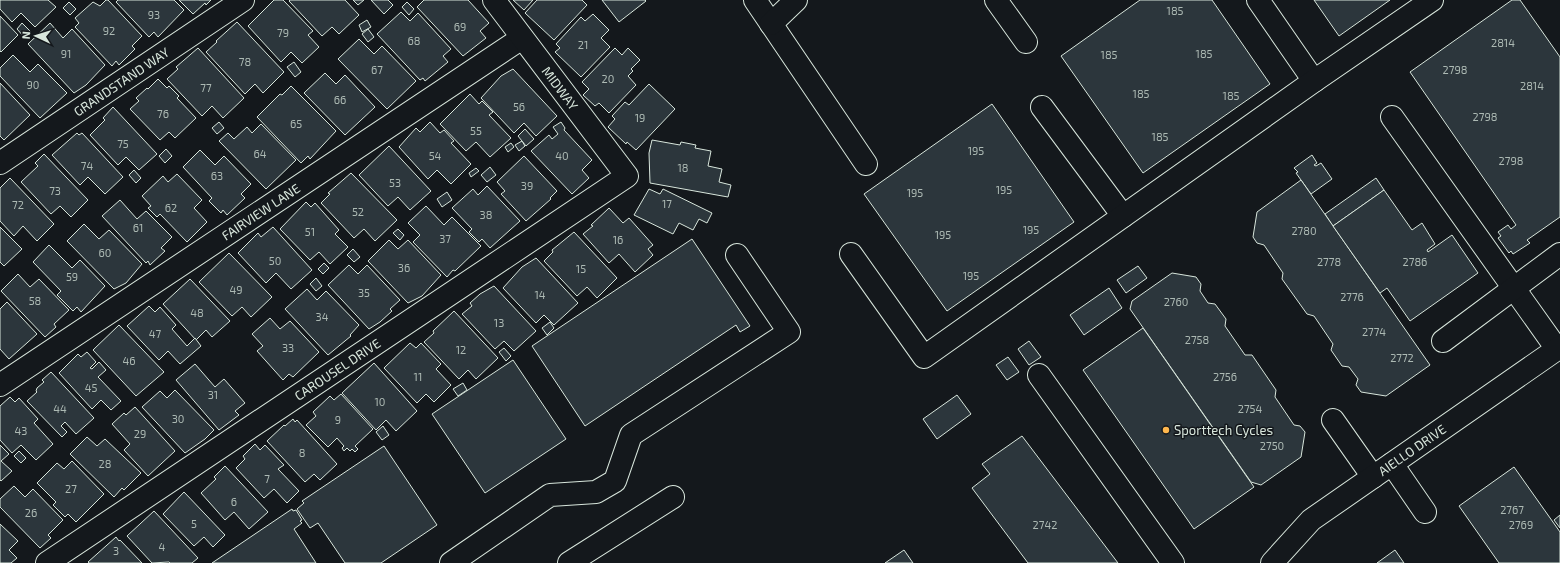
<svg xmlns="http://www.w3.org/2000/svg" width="1560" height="563" font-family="'Exo 2',sans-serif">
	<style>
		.building { fill: #2c363c; stroke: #d8e6dc }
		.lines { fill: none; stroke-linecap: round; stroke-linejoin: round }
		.minor-casing { stroke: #d8e6dc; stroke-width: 24 }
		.minor { stroke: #14181c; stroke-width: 22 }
		.poi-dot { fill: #ffb74d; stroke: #14181c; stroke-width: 1.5 }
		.labels { text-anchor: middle; stroke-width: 3; stroke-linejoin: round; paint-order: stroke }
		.number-label { font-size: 11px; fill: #adbab4 }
		.street-label { font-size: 13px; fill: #d8e6dc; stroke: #14181c }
		.poi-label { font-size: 13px; fill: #d8e6dc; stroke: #14181c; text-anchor: start }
	</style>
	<rect width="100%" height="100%" fill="#14181c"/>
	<g class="building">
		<path d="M0,0H48L56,7L35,27L21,13L12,22L0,9Z"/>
		<path d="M106,0H108L142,36L132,46L135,49L119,65L116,61L112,66L75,27L79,23L75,18L93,2L100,6Z"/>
		<path d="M118,0H174L184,10L158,37L154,32L149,37L116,2Z"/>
		<path d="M179,0H211L206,5L205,3L193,14Z"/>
		<path d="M274,0H283L313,31L308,35L319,47L302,63L291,52L281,62L248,26Z"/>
		<path d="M290,0H345L359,15L339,34L332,27L322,36L289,1Z"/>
		<path d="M353,0H364L358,5Z"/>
		<path d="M371,0H388L393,5L384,14Z"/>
		<path d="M424,0H468L489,23L480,31L486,38L463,56L417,7Z"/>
		<path d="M513,0H533L524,10Z"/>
		<path d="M537,0H582L587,5L554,40L525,13Z"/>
		<path d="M602,0H645L646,1L619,22Z"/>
		<path d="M1140,0H1212L1270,84L1143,173L1061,56Z"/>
		<path d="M1314,0H1390L1339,36Z"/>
		<path d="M1512,0H1520L1560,57V217L1527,240L1530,243L1513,254L1511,251L1509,253L1498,238L1501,236L1498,232L1508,225L1511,229L1516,225L1410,72Z"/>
		<path d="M69,2L76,9L70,15L63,8Z"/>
		<path d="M407,2L414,9L409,15L402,7Z"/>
		<path d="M401,12L410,21L418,13L451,49L443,56L448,62L425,81L423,78L420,80L377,34Z"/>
		<path d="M593,14L609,30L601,38L610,47L581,77L555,52L560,48L556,44L581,17L585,21Z"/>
		<path d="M0,16L18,35L1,52L0,51Z"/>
		<path d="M367,20L371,27L362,32L359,25Z"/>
		<path d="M237,22L284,72L263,93L255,84L245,94L206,52L217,42L216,41Z"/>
		<path d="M22,23L31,32L25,38L17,29Z"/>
		<path d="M50,23L63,38L72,29L105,65L86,85L74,93L28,44Z"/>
		<path d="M368,29L374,37L368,42L362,34Z"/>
		<path d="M359,39L374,54L382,46L416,81L387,109L338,59Z"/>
		<path d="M198,48L244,98L223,118L212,106L202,116L167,79L178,69L176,67Z"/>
		<path d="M615,48L622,55L628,48L640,60L631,69L633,71L628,76L636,85L609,113L599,103L595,106L583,95L589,89L582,82Z"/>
		<path d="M13,55L30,72L38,64L67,93L40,118L0,76V68Z"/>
		<path d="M294,62L301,72L295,77L287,67Z"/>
		<path d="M513,69L557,116L536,136L524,123L514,133L481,98L501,76Z"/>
		<path d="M325,73L336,84L345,75L375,107L345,135L304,93Z"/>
		<path d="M158,79L167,88L169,86L179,96L177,98L196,118L175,138L169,132L160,140L130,109L139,101L136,98L147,88L148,89Z"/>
		<path d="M0,83L30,115L4,140L0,136Z"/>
		<path d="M649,84L675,109L636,150L627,142L626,144L608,127L615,119L612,116L625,102L629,105Z"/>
		<path d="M291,86L336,131L310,159L308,156L301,163L257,117L280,94L282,95Z"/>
		<path d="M470,94L479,104L482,101L493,112L489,115L511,138L490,157L476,142L466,151L440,124Z"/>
		<path d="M992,104L1074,222L947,311L864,194Z"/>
		<path d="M113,107L157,154L139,170L126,157L118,165L90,135L105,120L103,118Z"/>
		<path d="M219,122L224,128L217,134L212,128Z"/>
		<path d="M430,122L440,133L444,130L454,141L451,143L471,164L451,184L437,170L428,179L399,147L416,128L420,132Z"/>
		<path d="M561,122L565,128L564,130L592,160L582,170L589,178L572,194L531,151L549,135L552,139L558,134L553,127Z"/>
		<path d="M261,124L296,160L266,189L219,141L228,133L234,139L247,127L252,133Z"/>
		<path d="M525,129L534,139L526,146L518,136Z"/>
		<path d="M77,133L79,135L82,133L123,177L105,194L88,177L80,185L52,155Z"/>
		<path d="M652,140L680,145L681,142L696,145L695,148L711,151L708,166L722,169L719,182L731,185L728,197L650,183L649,153Z"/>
		<path d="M522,141L525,146L519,151L515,145Z"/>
		<path d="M511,143L514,147L508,152L505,147Z"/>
		<path d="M389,146L431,191L410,210L398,197L388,206L359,175Z"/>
		<path d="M166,149L172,156L165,163L159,156Z"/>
		<path d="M200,150L215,165L224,156L251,184L241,194L245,198L227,215L223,210L221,213L209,201L212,198L183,167Z"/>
		<path d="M44,154L88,200L71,217L60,206L51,214L21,182L38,166L35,163Z"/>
		<path d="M1312,155L1317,163L1314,165L1316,166L1321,163L1332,179L1311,194L1296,173L1298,172L1294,168Z"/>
		<path d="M524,156L557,191L550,198L551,199L526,221L501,194L505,191L497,182Z"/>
		<path d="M490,167L496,175L487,182L481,175Z"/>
		<path d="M476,168L479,171L471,177L469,173Z"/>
		<path d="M134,170L141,178L136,183L129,175Z"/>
		<path d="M351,173L397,220L375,241L364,229L354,238L321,203L330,194L328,193Z"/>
		<path d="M177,174L202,200L194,208L207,222L187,242L160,214L157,217L148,208L151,206L142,196L163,176L168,182Z"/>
		<path d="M10,178L54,224L37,241L23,226L14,236L0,221V188Z"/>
		<path d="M1376,178L1384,190L1333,226L1325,214Z"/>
		<path d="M1301,180L1430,365L1386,396L1361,392L1356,385L1358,379L1349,367L1342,366L1331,350L1333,344L1314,316L1307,314L1282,279L1283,273L1264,245L1257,243L1253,237L1257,212Z"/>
		<path d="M487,186L520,221L490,248L482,239L479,242L469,232L472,229L452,208L473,189L478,195Z"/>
		<path d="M649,189L660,194L663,189L712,213L707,223L699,219L693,230L679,223L673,234L634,215Z"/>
		<path d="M1384,190L1412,230L1422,223L1435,244L1427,250L1428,252L1452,235L1478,273L1410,321L1387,288L1380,293L1333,226Z"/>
		<path d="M447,192L452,200L442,207L437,199Z"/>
		<path d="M120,200L137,219L146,211L172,237L161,248L165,251L150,265L148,261L146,263L102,216Z"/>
		<path d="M306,202L311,207L315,203L339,230L335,234L348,247L330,264L319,252L310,260L280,229Z"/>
		<path d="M426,206L444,225L452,217L481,246L455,271L453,270L447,277L413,242L420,235L408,223Z"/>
		<path d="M609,208L623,223L629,218L653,245L648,249L653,255L635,272L619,254L609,263L583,234L593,226L591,225Z"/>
		<path d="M84,224L99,239L109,230L142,264L126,283L114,289L67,241Z"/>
		<path d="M0,227L22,249L4,266L0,262Z"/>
		<path d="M273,227L312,270L291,289L276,273L266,283L238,253L258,233L261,237Z"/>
		<path d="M398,229L404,235L400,240L393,233Z"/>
		<path d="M574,232L617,278L597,298L587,287L577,296L544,261L553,252L552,250Z"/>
		<path d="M692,239L750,326L740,332L736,325L585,426L532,346Z"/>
		<path d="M389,240L398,249L408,240L441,275L422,296L408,303L368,261Z"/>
		<path d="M49,245L72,268L80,260L105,286L81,312L77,307L73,311L57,295L61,291L33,262Z"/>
		<path d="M353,249L360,257L354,262L347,255Z"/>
		<path d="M229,253L272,297L251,317L242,307L232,316L199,282Z"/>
		<path d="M536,258L578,303L554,325L544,315L536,323L503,288L522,267Z"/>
		<path d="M324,263L329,268L323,274L318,269Z"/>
		<path d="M349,265L358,274L367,265L400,300L390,309L392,311L380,322L369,329L328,285Z"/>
		<path d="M1138,266L1147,278L1126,293L1117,280Z"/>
		<path d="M1172,273L1196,277L1201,284L1200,291L1208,303L1215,304L1226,319L1225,326L1245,355H1252L1276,390L1275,397L1294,425L1300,426L1305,432L1301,457L1261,485L1251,482L1130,309L1132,301Z"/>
		<path d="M18,274L30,287L39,279L69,310L54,324L56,327L45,337L1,291Z"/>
		<path d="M316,278L322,286L316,291L310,284Z"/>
		<path d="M190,279L230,321L212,337L206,330L196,340L163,304Z"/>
		<path d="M494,286L536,331L514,351L504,341L495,349L462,314L472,306L470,303L480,294Z"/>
		<path d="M1109,288L1122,308L1084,335L1070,315Z"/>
		<path d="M307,289L317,300L326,291L359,325L350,335L351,336L328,355L285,309Z"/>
		<path d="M7,302L37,334L9,359L0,349V309Z"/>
		<path d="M149,306L155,312L160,307L176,325L172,329L187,346L195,338L201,346L180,364L168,351L159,360L127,326Z"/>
		<path d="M454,311L498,358L476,379L468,370L459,379L424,342L434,333L433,331Z"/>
		<path d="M270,318L280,329L290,321L319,352L293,377L289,374L283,380L257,351L263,346L252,334Z"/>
		<path d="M550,322L554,328L547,335L542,328Z"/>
		<path d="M119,325L164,372L136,396L93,350Z"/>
		<path d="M1143,328L1254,487L1194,529L1083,370Z"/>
		<path d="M1029,341L1041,357L1029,365L1018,349Z"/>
		<path d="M410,343L416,348L421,343L441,364L436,369L451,385L434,402L426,394L417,403L384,368Z"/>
		<path d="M504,348L511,356L506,361L499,352Z"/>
		<path d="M87,352L96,362L90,368L92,369L99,362L106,370L98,377L121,401L111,410L101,400L92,409L59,373L78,354L81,357Z"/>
		<path d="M1008,357L1019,372L1007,380L996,365Z"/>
		<path d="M513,360L566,439L485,493L432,414Z"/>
		<path d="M374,363L417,411L396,431L386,420L376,430L342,393Z"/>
		<path d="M195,364L215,387L224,379L245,403L235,411L239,415L219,430L176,380Z"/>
		<path d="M51,372L94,418L76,434L65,422L61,426L67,432L62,437L27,401L37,392L36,391L37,388L44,382L42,380Z"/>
		<path d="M463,383L467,390L458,396L453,389Z"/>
		<path d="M175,390L214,430L205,439L185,453L142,407L160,391L167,398Z"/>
		<path d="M341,394L373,429L355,446L358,449L355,452L352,449L350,451L347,448L344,451L342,448L344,446L337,438L328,447L306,425L316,416L313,412L330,396L334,400Z"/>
		<path d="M957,395L971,414L937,439L923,419Z"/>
		<path d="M10,397L15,402L19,398L38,419L34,423L53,444L36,460L21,445L12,453L0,440V406Z"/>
		<path d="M135,407L175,451L148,476L124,450L130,444L112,424L124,413L126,415Z"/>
		<path d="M293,419L295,422L297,420L337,464L320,480L314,474L305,482L267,441L284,425L285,426Z"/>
		<path d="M383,426L389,435L382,440L376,432Z"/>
		<path d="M1022,436L1118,563H1028L972,488L990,474L982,464Z"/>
		<path d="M87,437L97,446L105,439L141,473L124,490L122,488L114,497L70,454Z"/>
		<path d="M255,444L260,450L265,445L284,465L278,469L299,491L287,503L274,489L264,498L236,468L245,459L243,456Z"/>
		<path d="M0,445L9,454L1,461L12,471L1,481L0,480Z"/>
		<path d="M384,446L437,525L381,563H345L318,523L310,528L297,509L304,503L302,501Z"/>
		<path d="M19,451L26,458L21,463L14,456Z"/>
		<path d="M72,461L104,494L76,522L68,514L65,517L53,505L56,502L37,483L57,463L64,469Z"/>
		<path d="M225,466L268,512L249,529L234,512L225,520L201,493L216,479L214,477Z"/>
		<path d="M1514,467L1560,532V563H1499L1459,506Z"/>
		<path d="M14,486L25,497L33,489L63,520L48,535L51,538L40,548L0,507V499Z"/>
		<path d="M184,492L225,535L213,547L204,537L194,546L163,514Z"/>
		<path d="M292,509L293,511L296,510L302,520L300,521L302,523L294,529L316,563H212Z"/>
		<path d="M154,511L198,558L192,563H170L169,562L152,563L127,536Z"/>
		<path d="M1560,515V528L1554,520Z"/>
		<path d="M0,524L18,541L9,550L17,558L11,563H0Z"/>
		<path d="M116,537L119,541L120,540L142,563H89L88,562Z"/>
		<path d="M904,550L913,563H885Z"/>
		<path d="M1395,550L1404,563H1377Z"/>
	</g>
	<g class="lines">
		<defs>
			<g id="minor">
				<path d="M755,0L866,164"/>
				<path d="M996,0L1026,42"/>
				<path d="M1258,0L1314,81"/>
				<path d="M771,24L796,0"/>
				<path d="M1042,107L1123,216"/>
				<path d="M1392,117L1557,349"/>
				<path id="s1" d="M0,163L243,0"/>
				<path d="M851,254L924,357L1314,81L1432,0"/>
				<path d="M1443,341L1560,254"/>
				<path d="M1039,375L1173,563"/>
				<path id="s2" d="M0,385L522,38"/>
				<path d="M1333,420L1373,477"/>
				<path d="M1392,464L1425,512"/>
				<path id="s3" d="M47,563L627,176L494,0"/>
				<path d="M451,563L550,495L596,492L615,481L631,435L789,332L737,255"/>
				<path d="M569,563L673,497"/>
				<path id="s4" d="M1272,563L1311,520L1560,347"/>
			</g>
		</defs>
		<use href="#minor" class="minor-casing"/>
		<use href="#minor" class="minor"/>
	</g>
	<circle class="poi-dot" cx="1166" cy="430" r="4"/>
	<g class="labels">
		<g class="number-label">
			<text x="1175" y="15">185</text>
			<text x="154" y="19">93</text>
			<text x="460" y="31">69</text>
			<text x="109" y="35">92</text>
			<text x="283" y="37">79</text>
			<text x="414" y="45">68</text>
			<text x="1503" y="47">2814</text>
			<text x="583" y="49">21</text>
			<text x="66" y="58">91</text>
			<text x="1204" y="58">185</text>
			<text x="1109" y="59">185</text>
			<text x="245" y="66">78</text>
			<text x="377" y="74">67</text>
			<text x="1455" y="74">2798</text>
			<text x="608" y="83">20</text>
			<text x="33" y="89">90</text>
			<text x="1532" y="90">2814</text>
			<text x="206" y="92">77</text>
			<text x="1141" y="98">185</text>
			<text x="1231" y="100">185</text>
			<text x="340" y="104">66</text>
			<text x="519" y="111">56</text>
			<text x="163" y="118">76</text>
			<text x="1485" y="121">2798</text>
			<text x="640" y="122">19</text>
			<text x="296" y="128">65</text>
			<text x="476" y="135">55</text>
			<text x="1160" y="141">185</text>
			<text x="123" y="148">75</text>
			<text x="976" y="155">195</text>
			<text x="260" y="158">64</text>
			<text x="435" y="160">54</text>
			<text x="562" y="160">40</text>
			<text x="1511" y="165">2798</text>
			<text x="87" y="170">74</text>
			<text x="683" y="172">18</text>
			<text x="217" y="180">63</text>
			<text x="395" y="187">53</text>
			<text x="527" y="190">39</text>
			<text x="1004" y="194">195</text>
			<text x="55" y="195">73</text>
			<text x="915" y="197">195</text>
			<text x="667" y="208">17</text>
			<text x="18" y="209">72</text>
			<text x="171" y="212">62</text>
			<text x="358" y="216">52</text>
			<text x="486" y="219">38</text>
			<text x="138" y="232">61</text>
			<text x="1031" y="234">195</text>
			<text x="1304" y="235">2780</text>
			<text x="310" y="236">51</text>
			<text x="943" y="239">195</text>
			<text x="445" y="243">37</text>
			<text x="618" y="244">16</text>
			<text x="105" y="257">60</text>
			<text x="275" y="265">50</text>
			<text x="1329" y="266">2778</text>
			<text x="1415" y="266">2786</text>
			<text x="404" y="272">36</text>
			<text x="581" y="273">15</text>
			<text x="971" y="280">195</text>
			<text x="72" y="281">59</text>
			<text x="236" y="294">49</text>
			<text x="364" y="297">35</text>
			<text x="540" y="299">14</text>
			<text x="1352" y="301">2776</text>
			<text x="35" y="305">58</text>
			<text x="1176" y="306">2760</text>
			<text x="197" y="317">48</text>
			<text x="322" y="321">34</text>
			<text x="499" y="327">13</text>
			<text x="1374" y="336">2774</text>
			<text x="155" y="338">47</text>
			<text x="1197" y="344">2758</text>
			<text x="288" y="352">33</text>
			<text x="461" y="354">12</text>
			<text x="1402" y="362">2772</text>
			<text x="129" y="365">46</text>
			<text x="418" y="381">11</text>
			<text x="1225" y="381">2756</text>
			<text x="91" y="392">45</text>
			<text x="213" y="399">31</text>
			<text x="380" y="406">10</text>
			<text x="60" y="413">44</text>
			<text x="1250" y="413">2754</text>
			<text x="178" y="423">30</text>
			<text x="338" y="424">9</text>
			<text x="21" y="435">43</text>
			<text x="140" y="438">29</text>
			<text x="1272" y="450">2750</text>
			<text x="302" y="457">8</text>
			<text x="105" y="468">28</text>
			<text x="267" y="483">7</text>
			<text x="71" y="493">27</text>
			<text x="234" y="506">6</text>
			<text x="1512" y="514">2767</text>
			<text x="31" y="517">26</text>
			<text x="194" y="528">5</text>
			<text x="1045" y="529">2742</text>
			<text x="1521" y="529">2769</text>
			<text x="162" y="551">4</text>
			<text x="116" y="555">3</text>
		</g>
		<g class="street-label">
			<text dy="5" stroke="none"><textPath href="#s1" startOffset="146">GRANDSTAND WAY</textPath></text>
			<text transform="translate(560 88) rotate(53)" y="5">MIDWAY</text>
			<text dy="5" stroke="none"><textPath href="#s2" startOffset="313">FAIRVIEW LANE</textPath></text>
			<text dy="5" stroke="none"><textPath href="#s3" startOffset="349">CAROUSEL DRIVE</textPath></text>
			<text dy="5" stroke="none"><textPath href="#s4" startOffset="181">AIELLO DRIVE</textPath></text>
		</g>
		<g class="poi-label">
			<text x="1174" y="435">Sporttech Cycles</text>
		</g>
	</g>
	<g transform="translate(36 36) rotate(274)" stroke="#14181c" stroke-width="3" paint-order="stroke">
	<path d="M0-3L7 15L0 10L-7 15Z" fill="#d8e6dc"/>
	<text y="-6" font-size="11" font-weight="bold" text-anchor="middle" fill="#d8e6dc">N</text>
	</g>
</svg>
